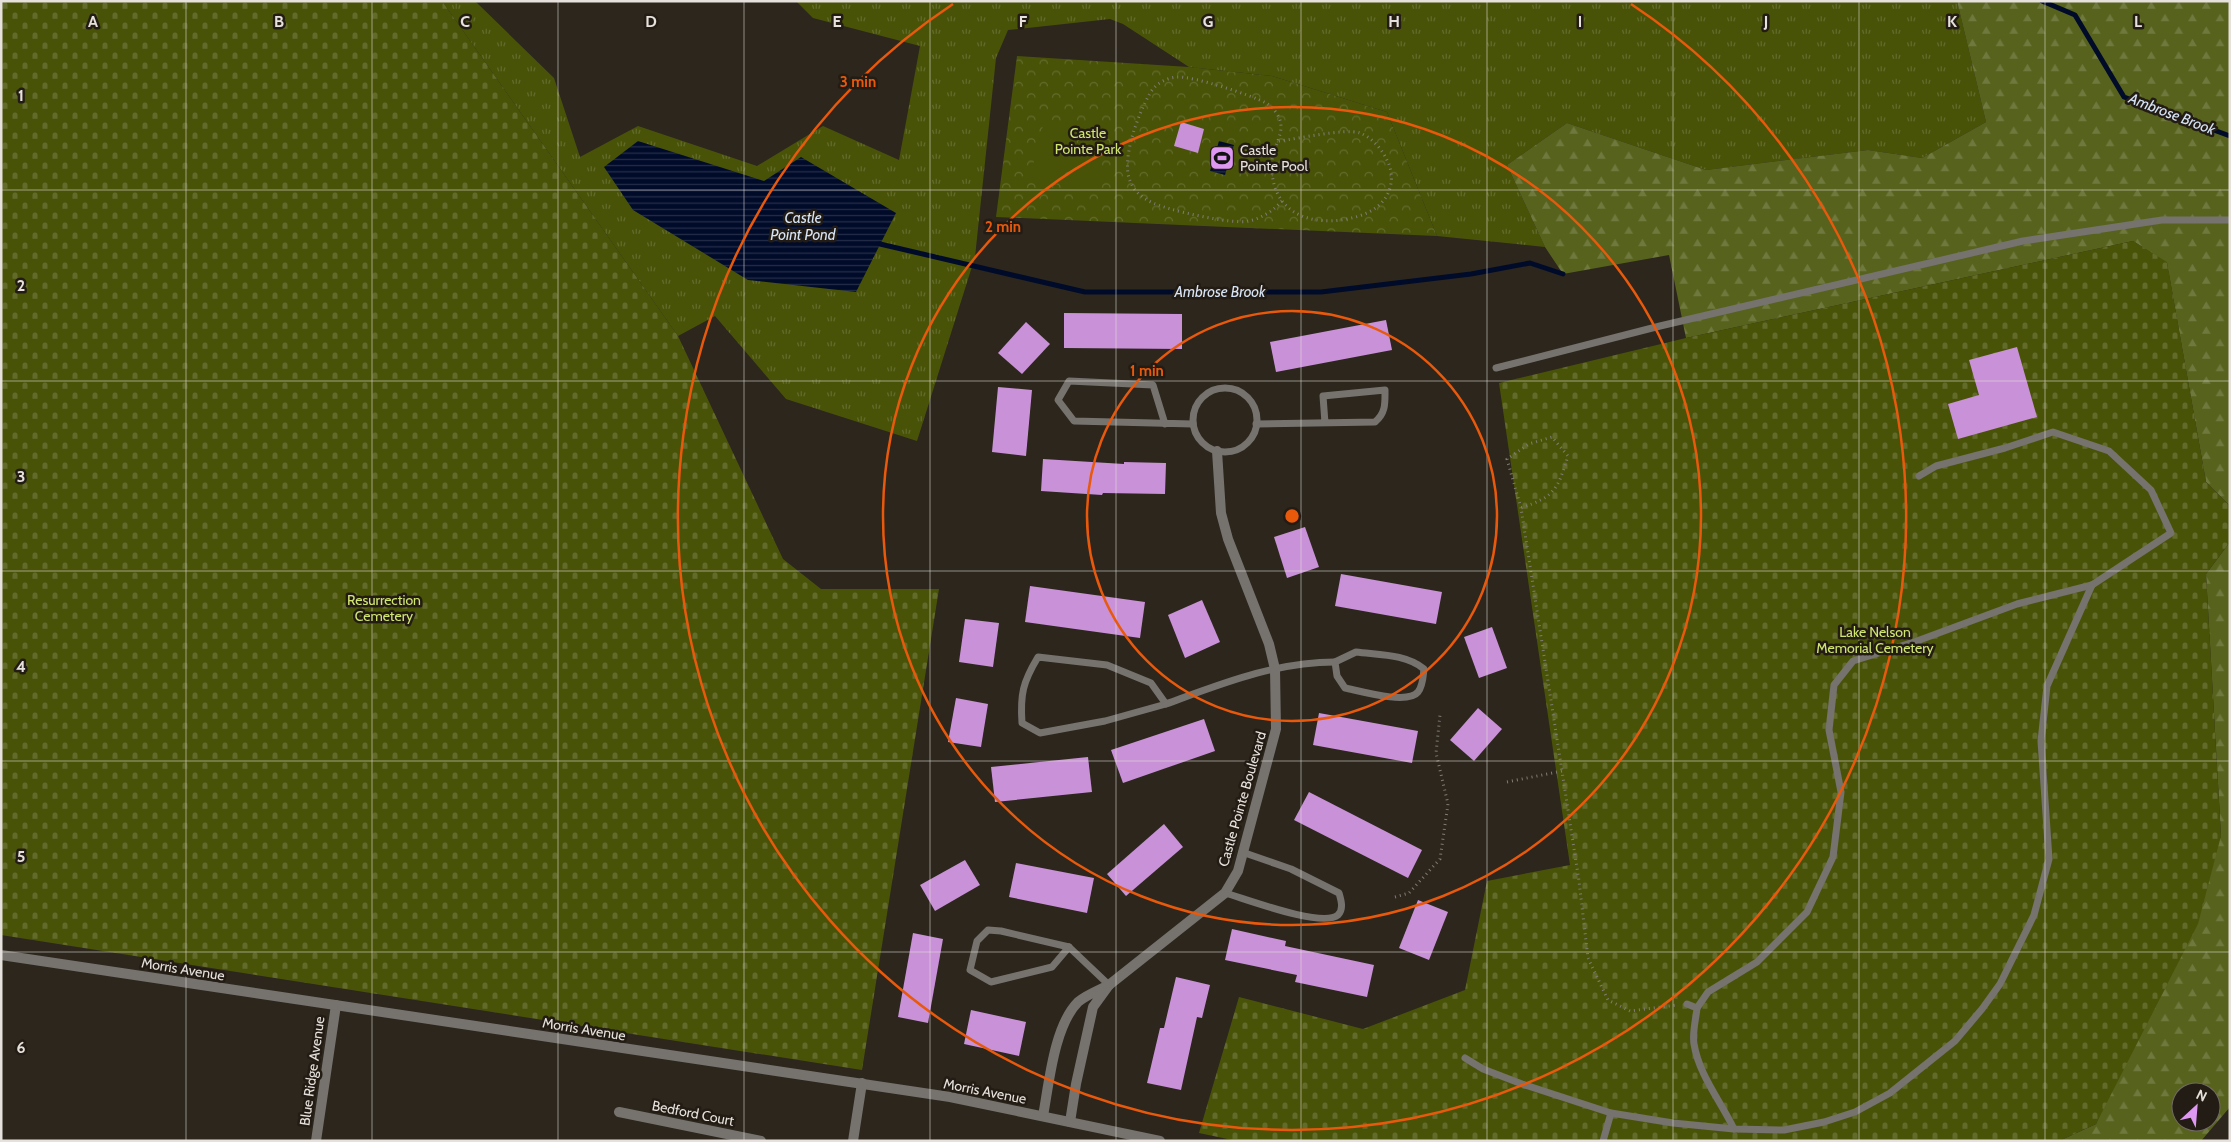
<svg xmlns="http://www.w3.org/2000/svg" width="2231" height="1142" font-family="Cabin,sans-serif">
	<style>
		.grass { fill: url(#grass-tufts) }
		.forest { fill: url(#forest-firs); fill-rule: evenodd }
		.cemetery { fill: url(#cemetery-stones) }
		.park { fill: url(#park-crowns) }
		.garden { fill: #495308 }
		.water { fill: url(#water-rules) }
		.lines { fill: none; stroke-linecap: round; stroke-linejoin: round }
		.stream { stroke: #000b2a; stroke-width: 5 }
		.building { fill: #c991d7 }
		.path { stroke: #817c74; stroke-width: 3; stroke-dasharray: 1 4; stroke-linecap: butt }
		.service { stroke: #76726e; stroke-width: 7 }
		.minor { stroke: #76726e; stroke-width: 10 }
		.tertiary { stroke: #76726e; stroke-width: 10 }
		.grid { fill: none; stroke: #e6e1dc; stroke-width: 1; stroke-opacity: 0.55 }
		.ring { fill: none; stroke: #e8590c; stroke-width: 2.5 }
		.labels { text-anchor: middle; stroke-width: 5; stroke-linejoin: round; paint-order: stroke }
		.park-label { font-size: 14px; fill: #d1e670; stroke: #231c14 }
		.poi-label { font-size: 14px; fill: #e6e1dc; stroke: #231c14; text-anchor: start }
		.street-label { font-size: 14px; fill: #e6e1dc; stroke: #231c14 }
		.water-label { font-size: 15px; font-style: italic; fill: #d7e4f6; stroke: #231c14 }
		.grid-label { font-size: 16px; text-anchor: middle; font-weight: bold; fill: #e6e1dc; stroke: #231c14; stroke-width: 5; stroke-linejoin: round; paint-order: stroke }
		.centre { fill: #e8590c; stroke: #231c14; stroke-width: 2.5 }
		.ring-label { font-size: 15px; text-anchor: middle; font-weight: bold; fill: #e8590c; stroke: #231c14; stroke-width: 5; stroke-linejoin: round; paint-order: stroke }
	</style>
	<defs>
		<pattern id="grass-tufts" width="24" height="20" patternUnits="userSpaceOnUse" patternTransform="scale(1.25)"><rect width="24" height="20" fill="#495308"/><path d="M3 7l-1-3M5 7V3M7 7l1-3M15 17l-1-3M17 17v-4M19 17l1-3" fill="none" stroke="#636b2b"/></pattern>
		<pattern id="forest-firs" width="22" height="20" patternUnits="userSpaceOnUse" patternTransform="scale(1.25)"><rect width="22" height="20" fill="#57621d"/><path d="M5 1l3.5 6h-7zM16 11l3.5 6h-7z" fill="#6f783d"/></pattern>
		<pattern id="cemetery-stones" width="16" height="16" patternUnits="userSpaceOnUse" patternTransform="scale(1.25)"><rect width="16" height="16" fill="#495308"/><path d="M2 7V4a2 2 0 0 1 4 0v3zM10 15v-3a2 2 0 0 1 4 0v3z" fill="#636b2b"/></pattern>
		<pattern id="park-crowns" width="20" height="18" patternUnits="userSpaceOnUse" patternTransform="scale(1.25)"><rect width="20" height="18" fill="#495308"/><path d="M2 6a3 3 0 1 1 6 0M12 15a3 3 0 1 1 6 0" fill="none" stroke="#636b2b"/></pattern>
		<pattern id="water-rules" width="6" height="5" patternUnits="userSpaceOnUse" patternTransform="scale(1.25)"><rect width="6" height="5" fill="#000b2a"/><path d="M0 2.5h6" fill="none" stroke="#252e48"/></pattern>
	</defs>
	<rect width="100%" height="100%" fill="#2c261d"/>
	<path class="grass" d="M442,1H475L554,78L580,157L638,126L757,166L823,126L899,160L920,46L813,18L796,1H1957L1986,122L1922,158L1868,150L1706,170L1567,123L1507,165L1545,247L1437,236L1387,112L1272,76L1189,67L1123,24L1110,19L1008,30L996,58L975,257L917,441L786,399L715,316L678,336Z"/>
	<g class="forest">
		<path d="M1957,1H2230V506L2206,482L2167,263L2133,241L1686,338L1669,255L1563,274L1545,247L1507,165L1567,123L1706,170L1868,150L1922,158L1986,122Z"/>
		<path d="M2230,542V1107L2201,1141H2059L2096,1124L2221,836L2206,574ZM2181,1092H2211V1122H2181Z"/>
	</g>
	<g class="cemetery">
		<path d="M1,1H442L678,336L783,559L821,589H939L862,1070L1,935Z"/>
		<path d="M2133,241L2167,262L2206,482L2230,506V542L2206,574L2221,836L2198,924L2096,1124L2059,1141H1237L1199,1133L1239,997L1363,1029L1465,990L1487,881L1570,865L1499,383L1686,338Z"/>
	</g>
	<path class="park" d="M1017,56L1189,67L1272,76L1387,112L1437,236L996,217Z"/>
	<g class="garden">
		<path d="M1045,118L1072,125L1057,184L1030,177Z"/>
		<path d="M1082,127L1109,133L1094,193L1067,186Z"/>
	</g>
	<g class="water">
		<path d="M638,141L764,181L801,157L896,213L856,292L748,280L633,210L604,167Z"/>
		<path d="M1219,141L1234,145L1225,175L1210,171Z"/>
	</g>
	<g class="lines">
		<g class="stream">
			<path d="M2042,1L2075,15L2124,97L2230,136"/>
			<path d="M880,244L1085,292H1321L1471,274L1530,263L1563,274"/>
		</g>
	</g>
	<g class="building">
		<path d="M1181,122L1204,129L1198,153L1174,146Z"/>
		<path d="M1064,313L1182,314V349L1064,348Z"/>
		<path d="M1386,320L1392,350L1276,372L1270,342Z"/>
		<path d="M1026,322L1050,344L1022,374L998,353Z"/>
		<path d="M2017,347L2037,417L1958,439L1948,404L1979,395L1969,360Z"/>
		<path d="M998,387L1032,390L1026,456L992,452Z"/>
		<path d="M1043,459L1124,464V462L1166,463L1165,494L1103,493L1102,495L1041,491Z"/>
		<path d="M1305,527L1319,567L1287,578L1274,537Z"/>
		<path d="M1341,574L1442,592L1436,624L1335,606Z"/>
		<path d="M1030,586L1145,602L1140,638L1025,622Z"/>
		<path d="M1202,600L1220,642L1185,658L1168,615Z"/>
		<path d="M965,619L999,623L993,667L959,662Z"/>
		<path d="M1492,627L1507,668L1479,678L1464,637Z"/>
		<path d="M956,698L988,704L981,747L948,742Z"/>
		<path d="M1478,708L1502,729L1474,761L1450,740Z"/>
		<path d="M1319,713L1418,731L1412,763L1313,745Z"/>
		<path d="M1204,719L1215,751L1123,783L1111,750Z"/>
		<path d="M1088,757L1092,792L995,802L991,767Z"/>
		<path d="M1309,792L1422,850L1408,878L1294,820Z"/>
		<path d="M1164,824L1183,847L1126,896L1107,874Z"/>
		<path d="M965,860L980,885L935,911L920,885Z"/>
		<path d="M1016,863L1094,878L1087,913L1009,897Z"/>
		<path d="M1418,900L1448,912L1429,960L1399,948Z"/>
		<path d="M1232,929L1286,941L1285,946L1374,965L1367,997L1295,982L1297,975L1225,960Z"/>
		<path d="M913,933L943,939L928,1023L898,1017Z"/>
		<path d="M1176,977L1210,985L1202,1018L1197,1017L1181,1090L1147,1083L1160,1028H1164Z"/>
		<path d="M971,1010L1026,1022L1019,1056L964,1044Z"/>
	</g>
	<g class="lines">
		<g class="path">
			<path d="M1279,141C1297,139 1345,128 1360,133C1371,137 1382,149 1387,160C1393,171 1393,186 1386,197C1377,211 1362,216 1347,219C1305,227 1269,209 1272,161C1273,144 1288,131 1277,114C1274,109 1270,105 1266,103C1251,95 1193,76 1177,77C1165,78 1154,85 1149,95C1138,115 1121,159 1130,181C1134,191 1141,197 1151,202C1166,210 1233,225 1249,221C1262,218 1273,211 1282,201"/>
			<path d="M1521,508L1507,459L1529,444L1552,437L1568,456C1557,491 1555,496 1521,508L1562,771"/>
			<path d="M1507,782L1562,771L1579,881L1588,958L1608,1000L1630,1011L1677,1005"/>
			<path d="M1395,897L1409,893L1440,859L1448,804L1436,753L1440,715"/>
		</g>
		<g class="service">
			<path d="M1496,368L1660,326L2023,241L2162,220H2230"/>
			<circle cx="1225" cy="420" r="32"/>
			<path d="M1165,424L1153,385L1069,381L1058,400L1074,421L1193,424"/>
			<path d="M1256,424L1375,422C1386,413 1385,403 1385,390L1323,396L1325,423"/>
			<path d="M1356,652C1379,655 1406,654 1424,669C1423,677 1423,686 1418,692C1408,705 1360,691 1345,688L1337,676L1335,662Z"/>
			<path d="M1038,657L1107,665L1151,683L1166,704L1105,721L1040,733L1022,723C1020,694 1023,682 1038,657Z"/>
			<path d="M1166,704C1221,684 1275,662 1335,662"/>
			<path d="M1225,893C1246,899 1322,928 1338,915C1344,909 1341,900 1339,893L1291,869L1242,852"/>
			<path d="M988,930L1001,931L1069,947L1052,967L991,982L970,970L977,941Z"/>
			<path d="M1069,947L1109,985"/>
			<path d="M1687,1004L1697,1008C1696,1019 1692,1033 1694,1044C1699,1075 1720,1100 1734,1129"/>
			<path d="M1697,1008L1708,992L1757,962L1807,912L1833,857L1841,792L1829,730L1834,685L1853,661L1917,641L2017,604L2092,585L2171,533L2151,490L2109,451L2053,432L2005,448L1936,466L1919,476"/>
			<path d="M1465,1058L1483,1069L1522,1084L1611,1113L1673,1123L1734,1129L1784,1130L1824,1122L1855,1112L1890,1093L1955,1041L1982,1009L2000,984L2034,915L2049,859L2041,741L2047,686L2092,585"/>
			<path d="M1603,1141L1611,1113"/>
		</g>
		<g class="minor">
			<path d="M1109,985L1225,893L1238,871L1276,729L1275,669L1269,644L1228,539L1221,513L1217,451"/>
			<path d="M619,1112L761,1141"/>
			<path d="M1043,1116C1049,1084 1054,1026 1078,1002C1086,995 1099,990 1109,985L1093,1007L1076,1084L1070,1122"/>
			<path d="M316,1141L336,1005"/>
			<path d="M853,1141L862,1083"/>
		</g>
		<path class="tertiary" d="M1,955L950,1097L1160,1141"/>
	</g>
	<path class="grid" d="M186,1V1141M372,1V1141M558,1V1141M744,1V1141M930,1V1141M1116,1V1141M1301,1V1141M1487,1V1141M1673,1V1141M1859,1V1141M2045,1V1141M1,190H2230M1,381H2230M1,571H2230M1,761H2230M1,952H2230"/>
	<g class="ring">
		<circle cx="1292" cy="516" r="205"/>
		<circle cx="1292" cy="516" r="409"/>
		<path d="M1631 4A614 614 0 1 1 953 4"/>
	</g>
	<defs>
		<symbol id="stadium-square" viewBox="-11 -11 22 22"><rect x="-9" y="-9" width="18" height="18" rx="4" fill="#de98f2" stroke="#231c14"/><path d="M0-5a6.5 5 0 1 0 0 10a6.5 5 0 1 0 0-10ZM-3.5-1.8h7v3.6h-7Z" fill="#111"/></symbol>
	</defs>
	<g fill-rule="evenodd">
		<use href="#stadium-square" x="1208" y="144" width="28" height="28"/>
	</g>
	<g class="labels">
		<g class="park-label">
			<text x="1088" y="138">Castle<tspan x="1088" dy="16">Pointe Park</tspan></text>
			<text x="384" y="605">Resurrection<tspan x="384" dy="16">Cemetery</tspan></text>
			<text x="1875" y="637">Lake Nelson<tspan x="1875" dy="16">Memorial Cemetery</tspan></text>
		</g>
		<g class="poi-label">
			<text x="1240" y="155">Castle<tspan x="1240" dy="16">Pointe Pool</tspan></text>
		</g>
		<g class="street-label">
			<text transform="translate(1242 799) rotate(-74)" y="5">Castle Pointe Boulevard</text>
			<text transform="translate(183 969) rotate(9)" y="5">Morris Avenue</text>
			<text transform="translate(584 1029) rotate(9)" y="5">Morris Avenue</text>
			<text transform="translate(312 1071) rotate(-82)" y="5">Blue Ridge Avenue</text>
			<text transform="translate(985 1091) rotate(11)" y="5">Morris Avenue</text>
			<text transform="translate(693 1113) rotate(11)" y="5">Bedford Court</text>
		</g>
		<g class="water-label">
			<text transform="translate(2172 114) rotate(21)" y="5">Ambrose Brook</text>
			<text x="803" y="223">Castle<tspan x="803" dy="17">Point Pond</tspan></text>
			<text x="1220" y="297">Ambrose Brook</text>
		</g>
	</g>
	<g class="grid-label">
		<text x="93" y="27">A</text>
		<text x="279" y="27">B</text>
		<text x="465" y="27">C</text>
		<text x="651" y="27">D</text>
		<text x="837" y="27">E</text>
		<text x="1023" y="27">F</text>
		<text x="1208" y="27">G</text>
		<text x="1394" y="27">H</text>
		<text x="1580" y="27">I</text>
		<text x="1766" y="27">J</text>
		<text x="1952" y="27">K</text>
		<text x="2138" y="27">L</text>
		<text x="21" y="101">1</text>
		<text x="21" y="291">2</text>
		<text x="21" y="482">3</text>
		<text x="21" y="672">4</text>
		<text x="21" y="862">5</text>
		<text x="21" y="1053">6</text>
	</g>
	<circle cx="1292" cy="516" r="8" class="centre"/>
	<g class="ring-label">
		<text x="858" y="87">3 min</text>
		<text x="1003" y="232">2 min</text>
		<text x="1147" y="376">1 min</text>
	</g>
	<rect width="2231" height="1142" fill="none" stroke="#e6e1dc" stroke-width="5"/>
	<g transform="translate(2196 1107) rotate(26)"><circle r="24" fill="#231c14" stroke="#716b64"/>
	<path d="M0-4L9 19L0 12L-9 19Z" fill="#de98f2"/>
	<text y="-8" font-size="14" font-weight="bold" text-anchor="middle" fill="#e6e1dc">N</text>
	</g>
</svg>
